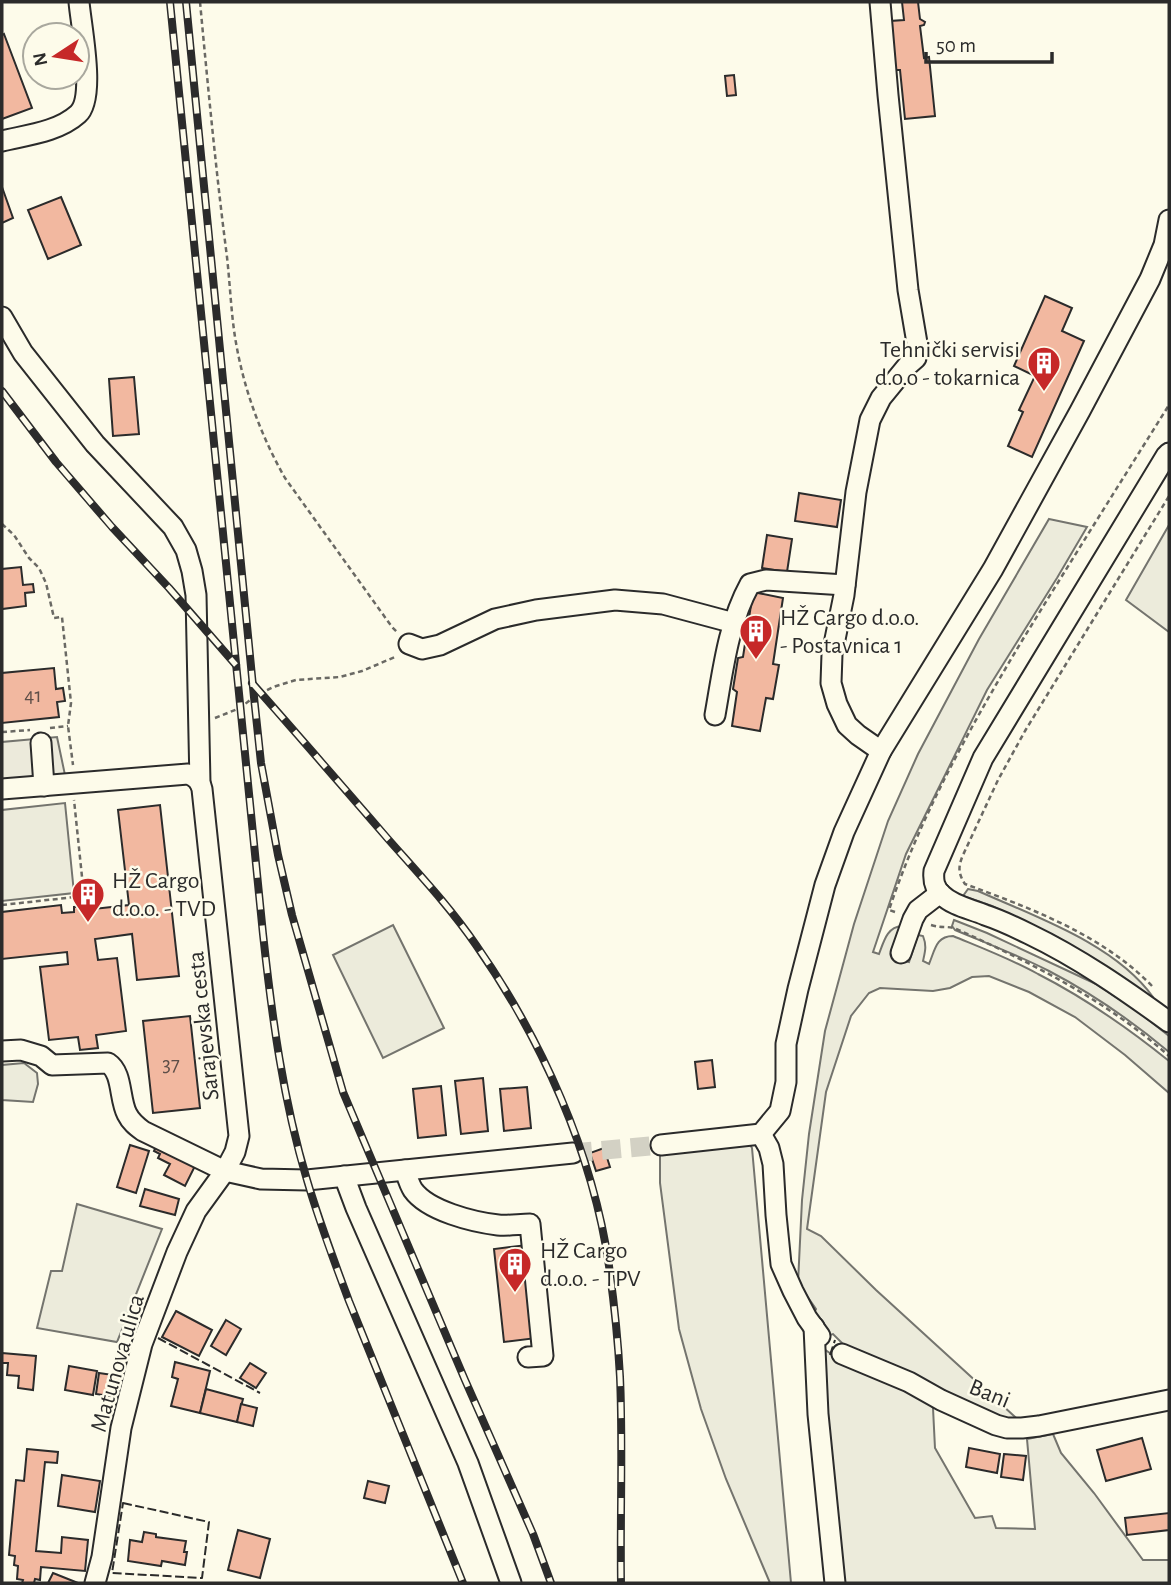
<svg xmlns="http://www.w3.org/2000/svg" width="1171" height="1585" font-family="'Alegreya Sans',sans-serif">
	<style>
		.green { fill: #ecebdb; stroke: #74746e; stroke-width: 2 }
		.parking { fill: #eceadb; stroke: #74746e; stroke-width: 2 }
		.building { fill: #f2b8a0; stroke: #2b2b2b; stroke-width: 2 }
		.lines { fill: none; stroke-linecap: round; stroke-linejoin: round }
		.minor-tunnel { stroke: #d3d1c4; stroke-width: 19; stroke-dasharray: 19 10; stroke-linecap: butt }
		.minor-casing { stroke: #2b2b2b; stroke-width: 23 }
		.path { stroke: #6a6964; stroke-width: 2.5; stroke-dasharray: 5 3.5; stroke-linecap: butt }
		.minor { stroke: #fdfbea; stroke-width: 19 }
		.rail-casing { stroke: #2b2b2b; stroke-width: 8 }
		.rail { stroke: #fdfbea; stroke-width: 5; stroke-dasharray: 16; stroke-linecap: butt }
		.fence { stroke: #2b2b2b; stroke-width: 2; stroke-dasharray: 9 3.5; stroke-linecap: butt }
		.labels { text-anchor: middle; stroke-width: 5; stroke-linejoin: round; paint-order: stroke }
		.number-label { font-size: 21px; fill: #5d4e48 }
		.poi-label { font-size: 24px; fill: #2b2b2b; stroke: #fdfbea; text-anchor: start }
		.street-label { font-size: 24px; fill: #2b2b2b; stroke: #fdfbea }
	</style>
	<rect width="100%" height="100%" fill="#fdfbea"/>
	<g class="green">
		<path d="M1049,519L1087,527L1057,578L987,690L906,854L873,952L879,954C884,941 887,927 902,926L892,958L909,962L918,935L923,936C927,946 925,952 923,961L929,964C935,950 936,936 953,936C982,948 1011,959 1038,974C1085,998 1128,1028 1169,1061V1093L1125,1055L1075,1017L1029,992L989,976L972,977L950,988L933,991L880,988L869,993L851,1016L826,1092L807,1229L821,1236L876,1290L1024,1425L1007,1424L863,1358L842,1343L833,1334L826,1336L812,1316L816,1309L798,1283L802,1200L809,1134L825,1031L854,924L888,821L918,754L979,639Z"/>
		<path d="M1169,525V632L1126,600Z"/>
		<path d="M65,803L74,893L2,901V810Z"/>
		<path d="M968,889L978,891C1036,917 1115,944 1153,997L1151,999L1059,938L992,906L963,896Z"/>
		<path d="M954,920L987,933L1096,984L1136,1010L1169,1036V1052C1132,1021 1091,993 1049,971C1018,955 986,943 955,930L952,926Z"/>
		<path d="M393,925L444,1028L383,1058L333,955Z"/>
		<path d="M24,1063L37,1073L38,1084L33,1102L2,1100V1065Z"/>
		<path d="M749,1143L752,1148L791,1583H770L726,1479L701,1409L679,1329L660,1183V1154Z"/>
		<path d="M77,1204L162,1229L117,1342L37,1328L51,1271H62Z"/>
		<path d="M818,1345L852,1368L928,1400L933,1408L935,1448L975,1518L992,1516L996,1528L1035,1529L1027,1439L1053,1434L1061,1453L1094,1493L1143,1560H1169V1583H838Z"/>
	</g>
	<path class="parking" d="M57,737L65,775L2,781V742Z"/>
	<g class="building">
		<path d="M902,2H918L920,19L925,22L924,25L920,26L924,58L929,57L935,116L905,119L900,70H892L890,21L904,20Z"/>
		<path d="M4,34L32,108L2,119V35Z"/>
		<path d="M734,75L736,95L727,96L725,76Z"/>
		<path d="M2,187L13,218L2,223Z"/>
		<path d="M61,197L81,245L48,259L28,210Z"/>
		<path d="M1045,296L1072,308L1062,331L1084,341L1032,457L1008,446L1023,412L1019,410L1035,376L1014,366Z"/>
		<path d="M134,377L139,434L113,436L109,379Z"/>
		<path d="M799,493L841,500L837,527L795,521Z"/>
		<path d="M767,535L792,539L787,572L762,568Z"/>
		<path d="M21,567L23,585L33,584L34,592L25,593L26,606L2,609V569Z"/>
		<path d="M753,592L783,598L773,664L779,665L773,699L766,698L760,731L732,726L737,692L733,689L738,658L743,657Z"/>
		<path d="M54,668L56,689L63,688L65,701L57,702L59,717L2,723V673Z"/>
		<path d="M160,805L179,976L137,980L132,934L95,939L98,960L117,958L126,1031L96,1035L98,1048L80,1050L78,1037L49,1040L40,967L68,964L67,952L2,959V912L61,905L62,913L74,912V907L85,906V910L129,905L118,810Z"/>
		<path d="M190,1016L200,1108L153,1113L143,1021Z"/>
		<path d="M712,1060L715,1087L698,1089L695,1062Z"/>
		<path d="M483,1078L488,1131L461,1134L455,1081Z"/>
		<path d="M441,1086L446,1135L418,1138L413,1089Z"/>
		<path d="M527,1087L531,1128L504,1131L500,1089Z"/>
		<path d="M157,1144L196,1164L185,1186L164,1175L170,1164L158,1158L160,1154L154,1151Z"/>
		<path d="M130,1145L149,1151L136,1193L117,1187Z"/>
		<path d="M604,1148L610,1167L596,1171L590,1153Z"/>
		<path d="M145,1189L179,1199L175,1215L140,1206Z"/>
		<path d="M527,1245L537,1338L504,1342L494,1249Z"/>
		<path d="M176,1311L212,1330L199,1356L162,1337Z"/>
		<path d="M226,1320L241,1329L226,1355L211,1346Z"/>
		<path d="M2,1353L36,1356L33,1390L18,1388L19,1376L7,1375L8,1363H2Z"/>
		<path d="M175,1362L210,1371L200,1413L171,1406L178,1379L172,1377Z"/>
		<path d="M250,1363L266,1373L256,1388L240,1378Z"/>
		<path d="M69,1366L97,1371L93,1395L65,1390Z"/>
		<path d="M99,1373L120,1376L117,1397L96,1394Z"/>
		<path d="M206,1389L243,1399L237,1422L200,1413Z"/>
		<path d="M241,1404L257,1408L253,1426L237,1422Z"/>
		<path d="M1142,1438L1151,1469L1106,1481L1097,1450Z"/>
		<path d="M969,1448L1000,1454L997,1473L966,1467Z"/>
		<path d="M27,1449L58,1452L57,1463L45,1462L36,1551L61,1553L62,1537L88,1540L85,1571L41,1567L40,1580L35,1579L34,1583H22L23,1580L17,1579L18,1566L14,1565L15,1556L9,1555L16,1480L24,1481Z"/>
		<path d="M1004,1454L1026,1456L1023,1480L1001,1477Z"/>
		<path d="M62,1475L100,1481L95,1512L58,1506Z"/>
		<path d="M368,1481L389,1486L385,1503L364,1498Z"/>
		<path d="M1169,1513V1530L1127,1535L1125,1518Z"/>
		<path d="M238,1530L270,1539L260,1578L228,1570Z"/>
		<path d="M144,1532L156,1534V1537L186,1541L184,1552H187L185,1565L162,1561L161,1566L128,1561L130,1540L142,1542Z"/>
		<path d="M53,1573L78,1583H48Z"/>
	</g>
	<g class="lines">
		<path class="minor-tunnel" d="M573,1153L661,1145"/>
		<defs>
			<g id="minor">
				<path d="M880,2L888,95L908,290L917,343L916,358L908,365L881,398L870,420L856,492L844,595L832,654L831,683L837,704L847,725L858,735L881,751"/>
				<path d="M2,141C27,135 58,132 78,114C96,98 81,26 79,2"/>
				<path d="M2,317L23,353L95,444L173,527L186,550L192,571L196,595L200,783"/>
				<path d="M1169,453L1166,456L983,758L934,871C933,880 934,888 942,895C953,906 971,909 985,915C1000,920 1015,927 1029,934C1079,958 1125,990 1169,1022"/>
				<path d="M409,644L422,649L440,645L495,619L536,610L615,600L663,604L734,623"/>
				<path d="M715,715C723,670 728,624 750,584L766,580L845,585"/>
				<path d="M41,743L44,786"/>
				<path d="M2,789L188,774C196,777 200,781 202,789L239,1136L235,1152L225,1171L196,1211L177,1252L142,1344L121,1428L102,1557L95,1583"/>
				<path d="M901,953L913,919L918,910L940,893"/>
				<path d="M2,1051L21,1050L41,1056L52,1065L108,1063C123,1073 119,1099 127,1114C131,1122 136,1126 143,1131L225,1171L261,1179L307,1180L573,1153"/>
				<path d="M761,1134L769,1148L773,1164L776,1215L781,1264L793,1291L807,1318L820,1336"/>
				<path d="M661,1145L761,1134L780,1111L786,1082V1044L798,989L825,885L844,832L881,751L993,569L1080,411L1150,279L1164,245L1169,220"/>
				<path d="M405,1170C407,1176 409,1184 413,1190C428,1211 473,1222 498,1225C508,1226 520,1224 530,1224L543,1356L528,1357"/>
				<path d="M344,1176L356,1208L468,1463L511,1583"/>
				<path d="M814,1327L818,1414L835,1583"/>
				<path d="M842,1354L909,1382L941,1400L996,1425L1007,1428H1022L1039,1426L1169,1400"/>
			</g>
		</defs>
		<use href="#minor" class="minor-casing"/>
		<g class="path">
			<path d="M200,2C208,87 216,172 227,257C230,284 231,311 235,337C243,387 260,434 285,478L392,627L397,632"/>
			<path d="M2,524L14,535L29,558L39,568L46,583L54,618L62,617L71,703L68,726L73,765"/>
			<path d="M215,718L240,708L254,697L273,687L296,680L340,677L362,671L395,657"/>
			<path d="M50,728L68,726"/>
			<path d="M2,732L30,730"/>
			<path d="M2,905L84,896L74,800"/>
			<path d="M895,912L889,910C921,814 971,726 1023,639C1071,561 1120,483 1169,405"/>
			<path d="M931,925C941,928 944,926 954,928C1030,962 1106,1000 1169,1056"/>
			<path d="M1152,986C1103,935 1030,908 965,884C958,873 958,867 963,855L998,780L1025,731L1169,496"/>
		</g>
		<use href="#minor" class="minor"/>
		<defs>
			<g id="rail">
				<path d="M170,2L263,934C272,1017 283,1100 307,1180C319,1221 334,1261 349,1301L463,1583"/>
				<path d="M186,2L254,697L261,763L278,855L292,915L343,1092L465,1380L533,1534L551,1583"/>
				<path d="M2,391L56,462L112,527L169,588L236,665"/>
				<path d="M252,683C298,735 343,787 388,839C418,873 450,907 476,945C541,1038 593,1153 609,1266C614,1302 618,1340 620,1377C623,1445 620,1514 621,1583"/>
			</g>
		</defs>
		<use href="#rail" class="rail-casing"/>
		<use href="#rail" class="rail"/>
		<g class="fence">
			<path d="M158,1338L260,1393"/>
			<path d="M830,1355L835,1340"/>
			<path d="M123,1503L209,1522L202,1578L112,1573Z"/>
		</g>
	</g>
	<defs>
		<symbol id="building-pin" viewBox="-11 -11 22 30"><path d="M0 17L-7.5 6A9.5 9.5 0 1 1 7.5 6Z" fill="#c62828" stroke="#fdfbea"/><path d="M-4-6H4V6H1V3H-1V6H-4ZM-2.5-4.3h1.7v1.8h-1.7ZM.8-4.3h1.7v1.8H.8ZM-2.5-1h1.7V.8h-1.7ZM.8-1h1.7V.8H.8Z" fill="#fff"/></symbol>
	</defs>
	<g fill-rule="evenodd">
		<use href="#building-pin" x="1025" y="344" width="38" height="52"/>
		<use href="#building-pin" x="737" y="612" width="38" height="52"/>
		<use href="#building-pin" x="69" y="875" width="38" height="52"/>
		<use href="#building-pin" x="496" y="1245" width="38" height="52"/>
	</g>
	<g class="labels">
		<g class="number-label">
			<text x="33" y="702">41</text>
			<text x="171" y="1071">37</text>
		</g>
		<g class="poi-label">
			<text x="1020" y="357" text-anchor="end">Tehnički servisi<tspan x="1020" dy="28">d.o.o - tokarnica</tspan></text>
			<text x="780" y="625">HŽ Cargo d.o.o.<tspan x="780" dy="28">- Postavnica 1</tspan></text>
			<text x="112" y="888">HŽ Cargo<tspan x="112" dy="28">d.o.o. - TVD</tspan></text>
			<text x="540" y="1258">HŽ Cargo<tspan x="540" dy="28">d.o.o. - TPV</tspan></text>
		</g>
		<g class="street-label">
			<text transform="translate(203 1026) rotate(-96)" y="8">Sarajevska cesta</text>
			<text transform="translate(117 1363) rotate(-74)" y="8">Matunova ulica</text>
			<text transform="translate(990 1393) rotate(22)" y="8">Bani</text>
		</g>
	</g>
	<rect width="1171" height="1585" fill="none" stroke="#2b2b2b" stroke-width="7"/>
	<g transform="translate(56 56) rotate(258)"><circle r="33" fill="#fdfbea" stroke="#a9a89e" stroke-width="2"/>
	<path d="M0-5L12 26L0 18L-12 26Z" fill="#c62828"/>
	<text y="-10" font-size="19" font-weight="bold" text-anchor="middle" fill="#2b2b2b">N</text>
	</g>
	<path d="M926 52v10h126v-10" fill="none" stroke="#2b2b2b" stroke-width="3.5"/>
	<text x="936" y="52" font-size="21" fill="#2b2b2b" stroke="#fdfbea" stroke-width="5" paint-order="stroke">50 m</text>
</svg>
